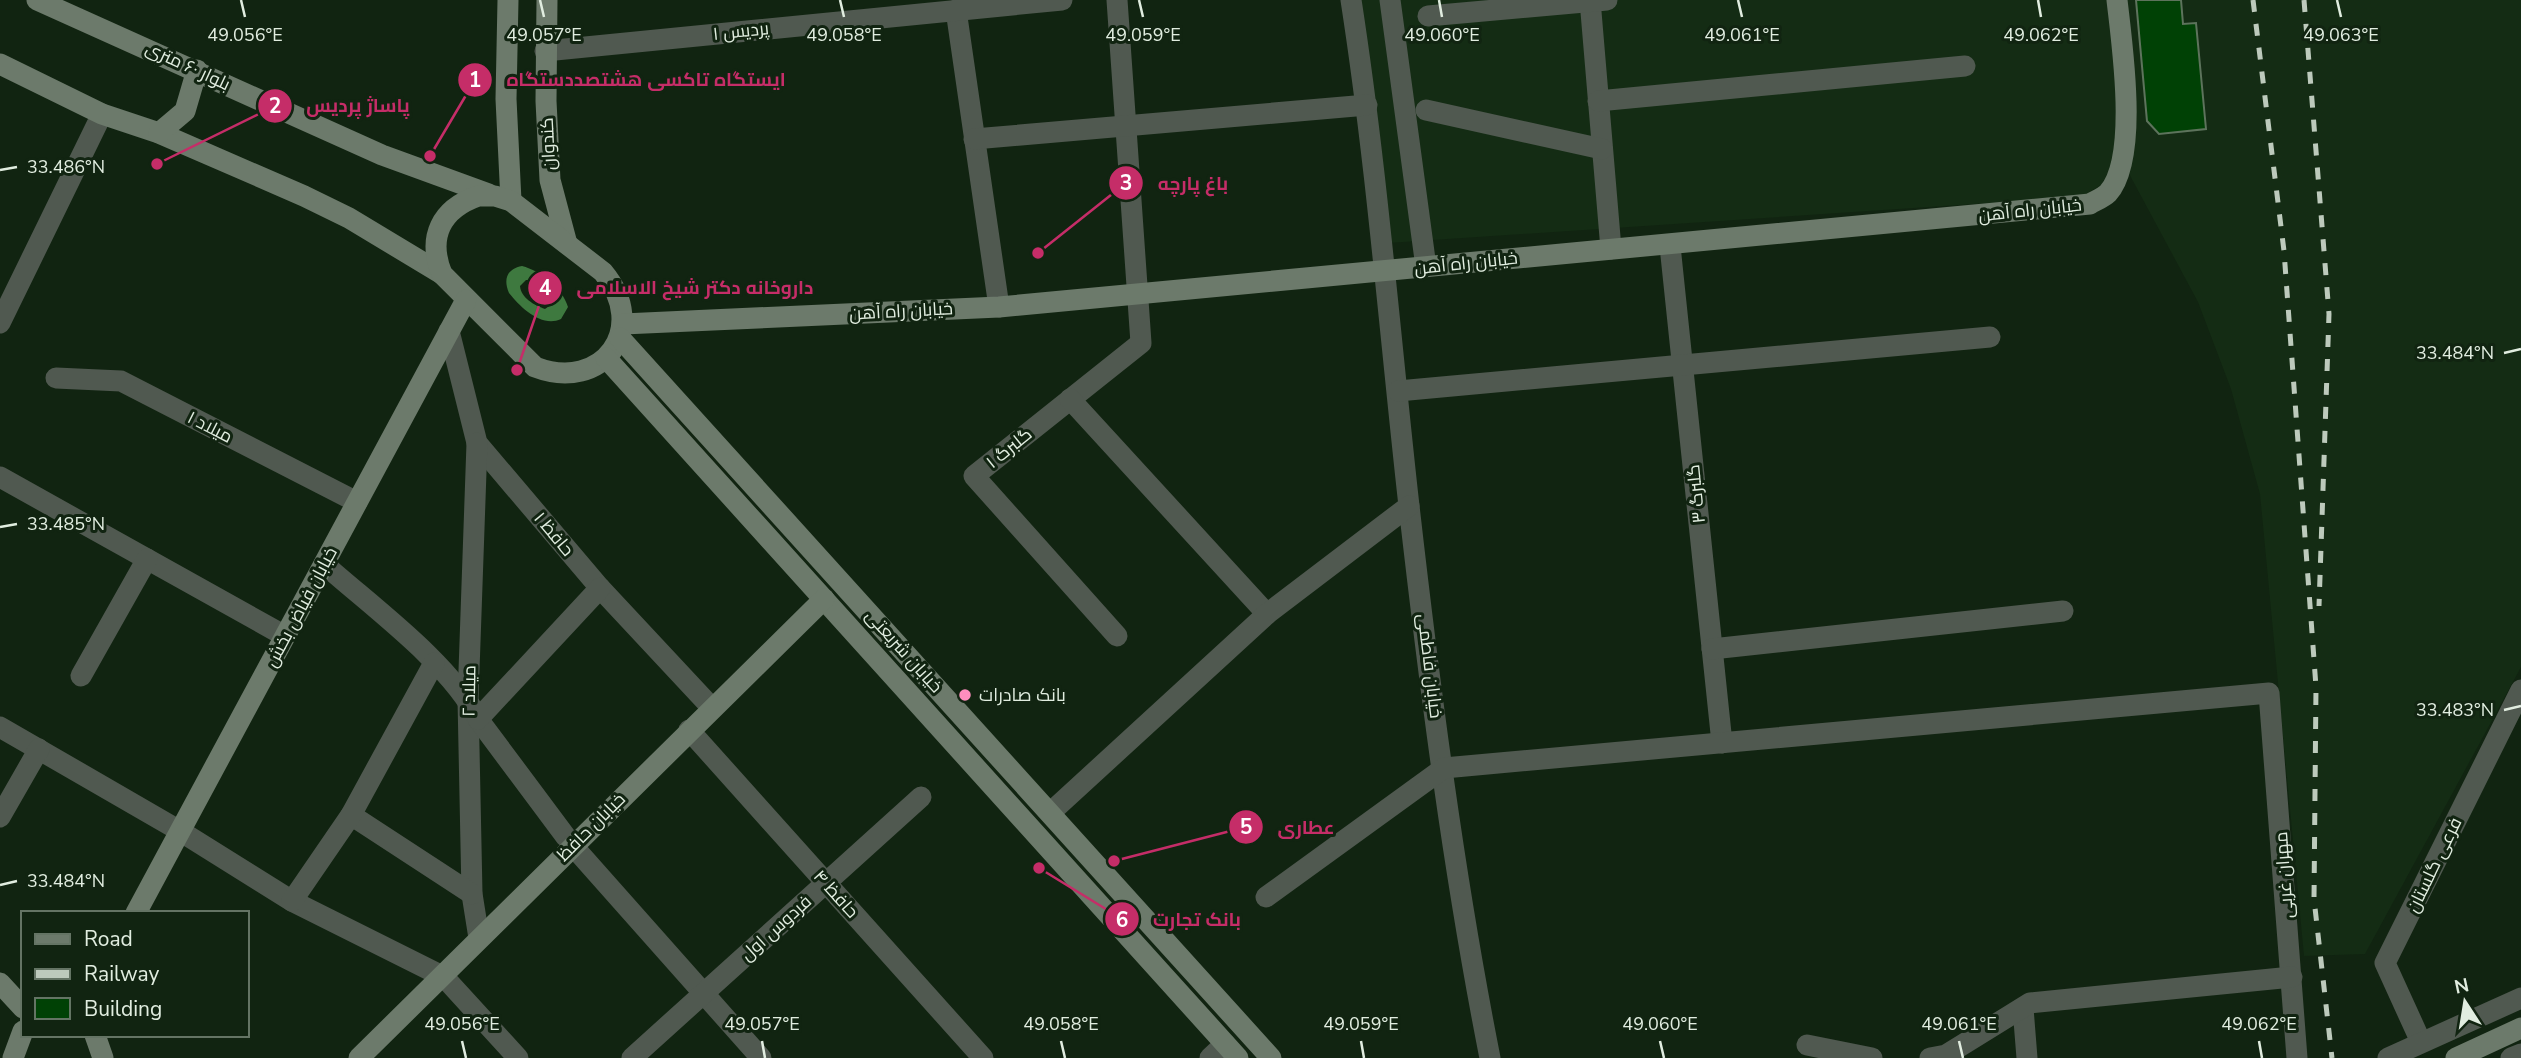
<svg xmlns="http://www.w3.org/2000/svg" width="2521" height="1058" font-family="'Nunito Sans',Cairo,sans-serif">
	<style>
		.built { fill: #142c14 }
		.water { fill: #3e793f; fill-rule: evenodd }
		.building { fill: #004105; stroke: #5d735c; stroke-width: 2 }
		.lines { fill: none; stroke-linecap: round; stroke-linejoin: round }
		.street { stroke: #505950; stroke-width: 21 }
		.secondary { stroke: #6c7a6b; stroke-width: 21 }
		.rail { stroke: #bdcabc; stroke-width: 5; stroke-dasharray: 12 12; stroke-linecap: butt }
		.ticks { fill: none; stroke: #e1ede0; stroke-width: 2.5 }
		.poi-dot { fill: #fe8ebe; stroke: #112411; stroke-width: 2.5 }
		.labels { text-anchor: middle; stroke-width: 6; stroke-linejoin: round; paint-order: stroke }
		.street-label { font-size: 18px; fill: #e1ede0; stroke: #112411 }
		.poi-label { font-size: 18px; fill: #e1ede0; stroke: #112411; text-anchor: start }
		.ticks-label { font-size: 18px; text-anchor: middle; fill: #e1ede0; stroke: #112411; stroke-width: 6; stroke-linejoin: round; paint-order: stroke }
		.leader { fill: none; stroke: #c52d68; stroke-width: 2.5 }
		.callout-dot { fill: #c52d68; stroke: #112411; stroke-width: 2.5 }
		.mark-label { font-size: 21px; text-anchor: middle; font-weight: bold; fill: #fff }
		.callout-label { font-size: 19px; text-anchor: middle; font-weight: bold; fill: #c52d68; stroke: #112411; stroke-width: 6; stroke-linejoin: round; paint-order: stroke }
	</style>
	<rect width="100%" height="100%" fill="#112411"/>
	<path class="built" d="M1350,0H2521V667L2365,954L2304,956L2260,494L2231,389L2198,302L2119,155L2101,185L2081,197L1373,244Z"/>
	<path class="water" d="M522,266C541,271 562,287 568,307L561,319C542,328 521,308 509,293C503,279 507,269 522,266ZM526,280C538,280 553,291 552,304L545,309C534,305 521,298 520,286Z"/>
	<path class="building" d="M2136,0H2181L2183,24L2196,23L2206,129L2159,134L2147,121Z"/>
	<g class="lines">
		<g class="street">
			<path d="M1117,0L1141,343L974,476L1117,636"/>
			<path d="M1351,0C1377,168 1390,337 1409,506C1430,690 1454,876 1490,1058"/>
			<path d="M1390,0L1426,267"/>
			<path d="M1590,0L1611,249"/>
			<path d="M956,10L999,307"/>
			<path d="M1428,16L1607,0"/>
			<path d="M545,51L1062,0"/>
			<path d="M1598,101L1965,66"/>
			<path d="M1426,110L1602,149"/>
			<path d="M974,139L1367,105"/>
			<path d="M1670,246L1722,743"/>
			<path d="M0,323L102,114"/>
			<path d="M449,331L477,443L600,588L712,708"/>
			<path d="M56,378L121,381L357,502"/>
			<path d="M1398,391L1990,337"/>
			<path d="M1070,399L1267,614"/>
			<path d="M477,443L468,699L472,894L479,938"/>
			<path d="M0,477L285,636"/>
			<path d="M324,564C371,606 451,664 478,719L566,837"/>
			<path d="M1712,649L2063,611"/>
			<path d="M81,676L147,559"/>
			<path d="M478,719L600,588"/>
			<path d="M0,727L180,831L292,901L444,977L518,1058"/>
			<path d="M689,730L983,1058"/>
			<path d="M1050,813L1267,614L1409,506"/>
			<path d="M351,815L472,894"/>
			<path d="M0,817L39,749"/>
			<path d="M572,845L761,1058"/>
			<path d="M1266,897L1444,768L2269,693L2297,1058"/>
			<path d="M292,901L351,815L434,663"/>
			<path d="M2023,1008L2027,1058"/>
			<path d="M2421,1042L2385,963L2521,690"/>
			<path d="M1807,1045L1872,1058"/>
			<path d="M632,1058L921,797"/>
			<path d="M1210,1058L1225,1044"/>
			<path d="M1930,1058L1946,1055L2030,1003L2292,977"/>
			<path d="M2388,1058L2521,998"/>
			<path d="M2511,1058L2521,1054"/>
		</g>
		<g class="secondary">
			<path d="M37,0L382,155L489,194"/>
			<path d="M508,0L506,99L511,201"/>
			<path d="M547,0L546,101L550,180L567,244"/>
			<path d="M0,64L102,114L159,133L304,196L349,218L442,274"/>
			<path d="M159,133L185,111L197,70"/>
			<path d="M478,196H495L511,201L603,272C650,328 603,393 535,367L442,274C427,237 441,209 478,196Z"/>
			<path d="M623,324L999,307L2090,204C2095,201 2104,197 2108,193C2139,158 2122,45 2117,0"/>
			<path d="M620,338L1271,1058"/>
			<path d="M606,358L1238,1058"/>
			<path d="M136,913L466,300"/>
			<path d="M0,983L23,1008"/>
			<path d="M95,1035L103,1058"/>
			<path d="M13,1058L23,1031"/>
			<path d="M359,1058L824,599"/>
			<path d="M2456,1058L2521,1028"/>
		</g>
		<g class="rail">
			<path d="M2253,0L2284,251L2316,687L2314,899L2332,1058"/>
			<path d="M2304,0L2329,314L2319,606"/>
		</g>
	</g>
	<path class="ticks" d="M241,0L245,17M540,0L544,17M840,0L844,17M1139,0L1143,17M1439,0L1442,17M1738,0L1742,17M2038,0L2041,17M2337,0L2341,17M0,170L17,167M2504,353L2521,349M0,527L17,524M2504,710L2521,706M0,885L17,881M462,1041L466,1058M762,1041L765,1058M1061,1041L1065,1058M1361,1041L1364,1058M1660,1041L1664,1058M1959,1041L1963,1058M2259,1041L2262,1058"/>
	<circle class="poi-dot" cx="965" cy="695" r="7"/>
	<g class="labels">
		<g class="street-label">
			<text transform="translate(741 31) rotate(-6)" y="6">پردیس ۱</text>
			<text transform="translate(188 66) rotate(25)" y="6">بلوار ۶۰ متری</text>
			<text transform="translate(548 144) rotate(-93)" y="6">کندوان</text>
			<text transform="translate(2030 210) rotate(-6)" y="6">خیابان راه آهن</text>
			<text transform="translate(1466 263) rotate(-6)" y="6">خیابان راه آهن</text>
			<text transform="translate(901 311) rotate(-3)" y="6">خیابان راه آهن</text>
			<text transform="translate(210 427) rotate(27)" y="6">میلاد ۱</text>
			<text transform="translate(1009 448) rotate(-39)" y="6">گلبرگ ۱</text>
			<text transform="translate(1696 494) rotate(-96)" y="6">گلبرگ ۳</text>
			<text transform="translate(554 534) rotate(50)" y="6">حافظ ۱</text>
			<text transform="translate(301 607) rotate(-62)" y="6">خیابان فیاض بخش</text>
			<text transform="translate(904 651) rotate(48)" y="6">خیابان شریعتی</text>
			<text transform="translate(1430 666) rotate(83)" y="6">خیابان فاطمی</text>
			<text transform="translate(469 691) rotate(-89)" y="6">میلاد ۲</text>
			<text transform="translate(591 827) rotate(-45)" y="6">خیابان حافظ</text>
			<text transform="translate(2434 865) rotate(-64)" y="6">فرعی گلستان</text>
			<text transform="translate(2284 875) rotate(-94)" y="6">مهران غربی</text>
			<text transform="translate(836 894) rotate(48)" y="6">حافظ ۴</text>
			<text transform="translate(776 928) rotate(-42)" y="6">فردوس اول</text>
		</g>
		<g class="poi-label">
			<text x="979" y="701">بانک صادرات</text>
		</g>
	</g>
	<g class="ticks-label">
		<text x="245" y="41">49.056°E</text>
		<text x="544" y="41">49.057°E</text>
		<text x="844" y="41">49.058°E</text>
		<text x="1143" y="41">49.059°E</text>
		<text x="1442" y="41">49.060°E</text>
		<text x="1742" y="41">49.061°E</text>
		<text x="2041" y="41">49.062°E</text>
		<text x="2341" y="41">49.063°E</text>
		<text x="66" y="173">33.486°N</text>
		<text x="2455" y="359">33.484°N</text>
		<text x="66" y="530">33.485°N</text>
		<text x="2455" y="716">33.483°N</text>
		<text x="66" y="887">33.484°N</text>
		<text x="462" y="1030">49.056°E</text>
		<text x="762" y="1030">49.057°E</text>
		<text x="1061" y="1030">49.058°E</text>
		<text x="1361" y="1030">49.059°E</text>
		<text x="1660" y="1030">49.060°E</text>
		<text x="1959" y="1030">49.061°E</text>
		<text x="2259" y="1030">49.062°E</text>
	</g>
	<path class="leader" d="M430 156L475 80M157 164L275 106M1038 253L1126 183M517 370L545 288M1114 861L1246 827M1039 868L1122 919"/>
	<g class="callout-dot">
		<circle cx="430" cy="156" r="7"/>
		<circle cx="157" cy="164" r="7"/>
		<circle cx="1038" cy="253" r="7"/>
		<circle cx="517" cy="370" r="7"/>
		<circle cx="1114" cy="861" r="7"/>
		<circle cx="1039" cy="868" r="7"/>
		<circle cx="475" cy="80" r="18"/>
		<circle cx="275" cy="106" r="18"/>
		<circle cx="1126" cy="183" r="18"/>
		<circle cx="545" cy="288" r="18"/>
		<circle cx="1246" cy="827" r="18"/>
		<circle cx="1122" cy="919" r="18"/>
	</g>
	<g class="mark-label">
		<text x="475" y="87">1</text>
		<text x="275" y="113">2</text>
		<text x="1126" y="190">3</text>
		<text x="545" y="295">4</text>
		<text x="1246" y="834">5</text>
		<text x="1122" y="927">6</text>
	</g>
	<g class="callout-label">
		<text x="646" y="86">ایستگاه تاکسی هشتصددستگاه</text>
		<text x="358" y="112">پاساژ پردیس</text>
		<text x="1193" y="190">باغ پارچه</text>
		<text x="695" y="294">داروخانه دکتر شیخ الاسلامی</text>
		<text x="1306" y="834">عطاری</text>
		<text x="1197" y="926">بانک تجارت</text>
	</g>
	<rect x="21" y="911" width="228" height="126" fill="#112411" stroke="#647464" stroke-width="2"/>
	<rect x="35" y="934" width="35" height="10" fill="#6c7a6b" stroke="#647464" stroke-width="2"/>
	<text x="84" y="946" font-size="21" fill="#e1ede0">Road</text>
	<rect x="35" y="969" width="35" height="10" fill="#bdcabc" stroke="#647464" stroke-width="2"/>
	<text x="84" y="981" font-size="21" fill="#e1ede0">Railway</text>
	<rect x="35" y="998" width="35" height="21" fill="#004105" stroke="#647464" stroke-width="2"/>
	<text x="84" y="1016" font-size="21" fill="#e1ede0">Building</text>
	<g transform="translate(2465 1002) rotate(348)" stroke="#112411" stroke-width="5" paint-order="stroke">
	<path d="M0-5L12 26L0 18L-12 26Z" fill="#e1ede0"/>
	<text y="-10" font-size="19" font-weight="bold" text-anchor="middle" fill="#e1ede0">N</text>
	</g>
</svg>
